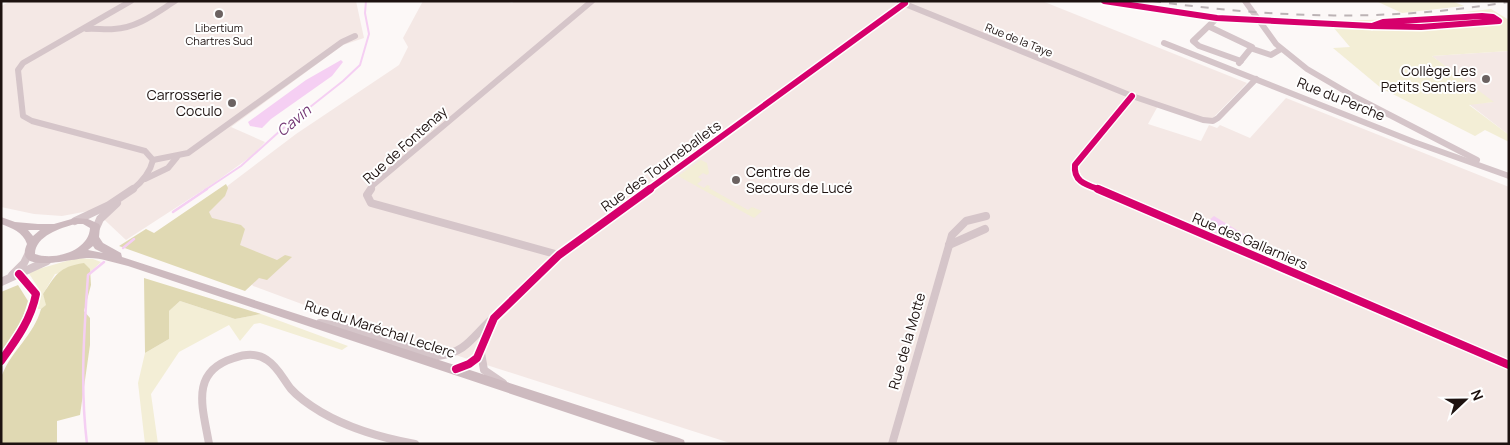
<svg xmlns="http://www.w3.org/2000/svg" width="1510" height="445" font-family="Manrope,sans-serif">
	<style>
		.built { fill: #f4e8e5 }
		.green { fill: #f3eed6 }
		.forest { fill: #e0d9b3 }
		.water { fill: #f5cff3 }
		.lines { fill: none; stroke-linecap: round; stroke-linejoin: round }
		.stream-far1 { stroke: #f5cff3; stroke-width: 2 }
		.stream { stroke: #f5cff3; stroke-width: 2.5 }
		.minor-far1 { stroke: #d5c5c9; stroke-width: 6 }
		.minor { stroke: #d5c5c9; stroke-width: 8 }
		.secondary { fill: #cdbabf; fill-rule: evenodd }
		.rail { stroke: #bcb3b5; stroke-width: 2; stroke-dasharray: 8 8; stroke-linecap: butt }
		.cycleway-far1-casing { stroke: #fff; stroke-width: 9 }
		.cycleway-casing { stroke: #fff; stroke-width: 11 }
		.cycleway-far1 { stroke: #d6006c; stroke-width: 6 }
		.cycleway { stroke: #d6006c; stroke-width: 8 }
		.poi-dot { fill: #6b6261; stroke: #fff; stroke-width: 2 }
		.labels { text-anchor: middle; stroke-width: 4; stroke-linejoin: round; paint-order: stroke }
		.far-poi-label { font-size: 11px; fill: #1d1210; stroke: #fff }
		.far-street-label { font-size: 11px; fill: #1d1210; stroke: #fff }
		.poi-label { font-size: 14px; fill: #1d1210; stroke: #fff; text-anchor: end }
		.street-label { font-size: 14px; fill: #1d1210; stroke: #fff }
		.water-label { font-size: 15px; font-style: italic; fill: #733774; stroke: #fff }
	</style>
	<rect width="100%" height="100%" fill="#fcf8f7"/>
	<g class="built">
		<path d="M11,1H356L364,38L343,45L231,127L265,142L253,155L214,183L126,240L94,210L62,216L34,214L1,207V6Z"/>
		<path d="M423,1H505L512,3L515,1H1042L1247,83L1212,119H1205L1159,104L1148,124L1201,141L1209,125L1217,128L1220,125L1250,138L1286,98L1509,187V444H733L334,316L253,286L201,206L296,134L399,65L408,47L403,38Z"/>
		<path d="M1509,51V135L1469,104L1493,102L1432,56Z"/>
	</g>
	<g class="green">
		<path d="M1376,1H1452L1464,6L1402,13Z"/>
		<path d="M1491,9L1509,20V51L1432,56L1494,102L1469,105L1509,135V142L1485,130L1475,136L1381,88L1333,48L1350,47L1328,21L1405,19Z"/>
		<path d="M701,160L707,163L709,173L707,175L703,173L698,177L702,180L697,184L704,188L707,185L710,186L709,188L748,210L752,207L762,211L754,218L678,176Z"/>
		<path d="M77,258L93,259L101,262L90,272V269L55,274L43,294L47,305L41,309H35L39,289L28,272Z"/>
		<path d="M180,301L235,319L261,314L348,346L342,350L260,323L254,324L240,341L229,325L179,352L151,394L158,444H145L138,383L145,353L169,339V311Z"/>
	</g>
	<g class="forest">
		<path d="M226,184L228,188L225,196L209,212L212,218L241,225L245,229L240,245L277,260L285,255L292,257L267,280L259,278L245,291L119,246L146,229L154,233Z"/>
		<path d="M84,263L90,269L91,285L84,311L90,318V345L80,415L57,421V444H1C1,431 0,383 2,375C12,350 34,335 41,309L46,305L43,294C56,275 58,267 84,263Z"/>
		<path d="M144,278L261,314L235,319L180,301L169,311V339L145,353Z"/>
		<path d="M18,285L28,301L22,320L1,352V292Z"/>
	</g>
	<g class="water">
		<path d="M341,60L343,62L332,76L271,119L262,128L250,126L248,122L306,80Z"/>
		<path d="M1214,216L1258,243L1253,248L1201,227Z"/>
	</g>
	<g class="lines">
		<path class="stream-far1" d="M205,190L241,166L281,130L343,81L360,65L369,34L365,13L366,1"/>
		<g class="stream">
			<path d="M173,212L207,189"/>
			<path d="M123,248L134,239"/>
			<path d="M87,444C80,387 84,332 88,275L104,262"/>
		</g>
		<g class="minor-far1">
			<path d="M131,1L23,63L18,70L23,116L32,121L145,151L153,160C150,173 142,182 132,190"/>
			<path d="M1104,1L1217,18L1372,26"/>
			<path d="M1245,1L1276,44L1307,69L1355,97L1477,160"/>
			<path d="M900,2L1132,96L1203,120L1213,121L1218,118L1256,79"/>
			<path d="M1482,16L1493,17L1499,21L1421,27L1372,26L1383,22Z"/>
			<path d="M1217,18L1193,41L1199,46L1241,61"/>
			<path d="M1210,27L1252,47L1239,63"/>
			<path d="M86,29C95,28 105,30 114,29C137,28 156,13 175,1"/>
			<path d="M1164,43L1414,142L1509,176"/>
			<path d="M1253,49L1271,55L1281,49"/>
			<path d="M153,160L188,153L342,42L355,36"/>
			<path d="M145,179L168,168L177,157"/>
			<path d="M370,190L373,185L592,1"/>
			<path d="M648,190L905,3"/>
			<path d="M1101,190C1087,185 1073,182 1075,165L1132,96"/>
		</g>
		<g class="minor">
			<path d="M371,189L367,195L371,203L559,255"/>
			<path d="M1098,189L1509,365"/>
			<path d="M75,221L109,205L133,189"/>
			<path d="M96,228L100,219L117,203"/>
			<path d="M949,245L985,229"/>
			<path d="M12,275L24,263L29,253"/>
			<path d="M1,282L47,261"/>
			<path d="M320,323L344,327L438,356C466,353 473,336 492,319"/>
			<path d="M481,353L484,370L503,383"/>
			<path d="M1,361C16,340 31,320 36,294L19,274"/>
			<path d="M456,369L469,364L477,358L494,318L559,255L650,189"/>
			<path d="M209,444C203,408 189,372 234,358C245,354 257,353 267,360C278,367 283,379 291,389C299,398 311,406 321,412C350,429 382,438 415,444"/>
			<path d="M892,444L952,235L966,221L986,216"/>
		</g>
		<path class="secondary" d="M1,217L15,222L38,224H54L75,218L88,219L99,224L100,226L99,237L103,243L121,253L122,257L679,438L684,440L685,444H661L128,266C115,263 102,258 89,258C76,257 12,277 27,244C23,232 12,228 1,224ZM75,224H83L90,228C89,251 54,261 35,254C35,236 61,228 75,224ZM28,230H40L33,236ZM93,246L95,249L103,253L88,250Z"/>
		<path class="rail" d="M1153,1C1276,18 1386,22 1509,2"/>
		<defs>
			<g id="cycleway-far1">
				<path d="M1104,1L1217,18L1372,26"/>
				<path d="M1482,16L1493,17L1499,21L1421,27L1372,26L1383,22Z"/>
				<path d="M648,190L905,3"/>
				<path d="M1101,190C1087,185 1073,182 1075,165L1132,96"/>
			</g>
			<g id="cycleway">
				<path d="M1098,189L1509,365"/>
				<path d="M1,361C16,340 31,320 36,294L19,274"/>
				<path d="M456,369L469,364L477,358L494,318L559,255L650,189"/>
			</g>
		</defs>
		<use href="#cycleway-far1" class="cycleway-far1-casing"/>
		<use href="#cycleway" class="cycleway-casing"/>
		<use href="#cycleway-far1" class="cycleway-far1"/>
		<use href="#cycleway" class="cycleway"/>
	</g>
	<g class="poi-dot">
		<circle cx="219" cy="14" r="5"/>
		<circle cx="1486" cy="79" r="5"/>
		<circle cx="232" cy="103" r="5"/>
		<circle cx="736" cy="180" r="5"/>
	</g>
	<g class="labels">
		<g class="far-poi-label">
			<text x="219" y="32">Libertium<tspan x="219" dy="13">Chartres Sud</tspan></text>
		</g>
		<g class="far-street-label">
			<text transform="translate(1019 40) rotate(22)" y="4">Rue de la Taye</text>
		</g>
		<g class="poi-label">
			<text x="1476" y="76">Collège Les<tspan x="1476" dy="16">Petits Sentiers</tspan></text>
			<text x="222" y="100">Carrosserie<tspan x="222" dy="16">Coculo</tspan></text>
			<text x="746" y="177" text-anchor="start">Centre de<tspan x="746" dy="16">Secours de Lucé</tspan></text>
		</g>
		<g class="street-label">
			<text transform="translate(1341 99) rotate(22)" y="5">Rue du Perche</text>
			<text transform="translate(405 145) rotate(-42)" y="5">Rue de Fontenay</text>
			<text transform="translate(661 166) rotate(-36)" y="5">Rue des Tourneballets</text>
			<text transform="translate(1250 241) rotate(23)" y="5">Rue des Gallarniers</text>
			<text transform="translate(380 329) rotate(18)" y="5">Rue du Maréchal Leclerc</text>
			<text transform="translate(907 341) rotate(-74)" y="5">Rue de la Motte</text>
		</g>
		<g class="water-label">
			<text transform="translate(294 121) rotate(-40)" y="5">Cavin</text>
		</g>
	</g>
	<rect width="1510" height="445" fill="none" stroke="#1d1210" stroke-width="5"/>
	<g transform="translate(1465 400) rotate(68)" stroke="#ffffff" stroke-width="4" paint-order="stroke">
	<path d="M0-4L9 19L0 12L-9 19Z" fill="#1d1210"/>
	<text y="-8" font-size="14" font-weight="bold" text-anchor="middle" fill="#1d1210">N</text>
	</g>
</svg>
